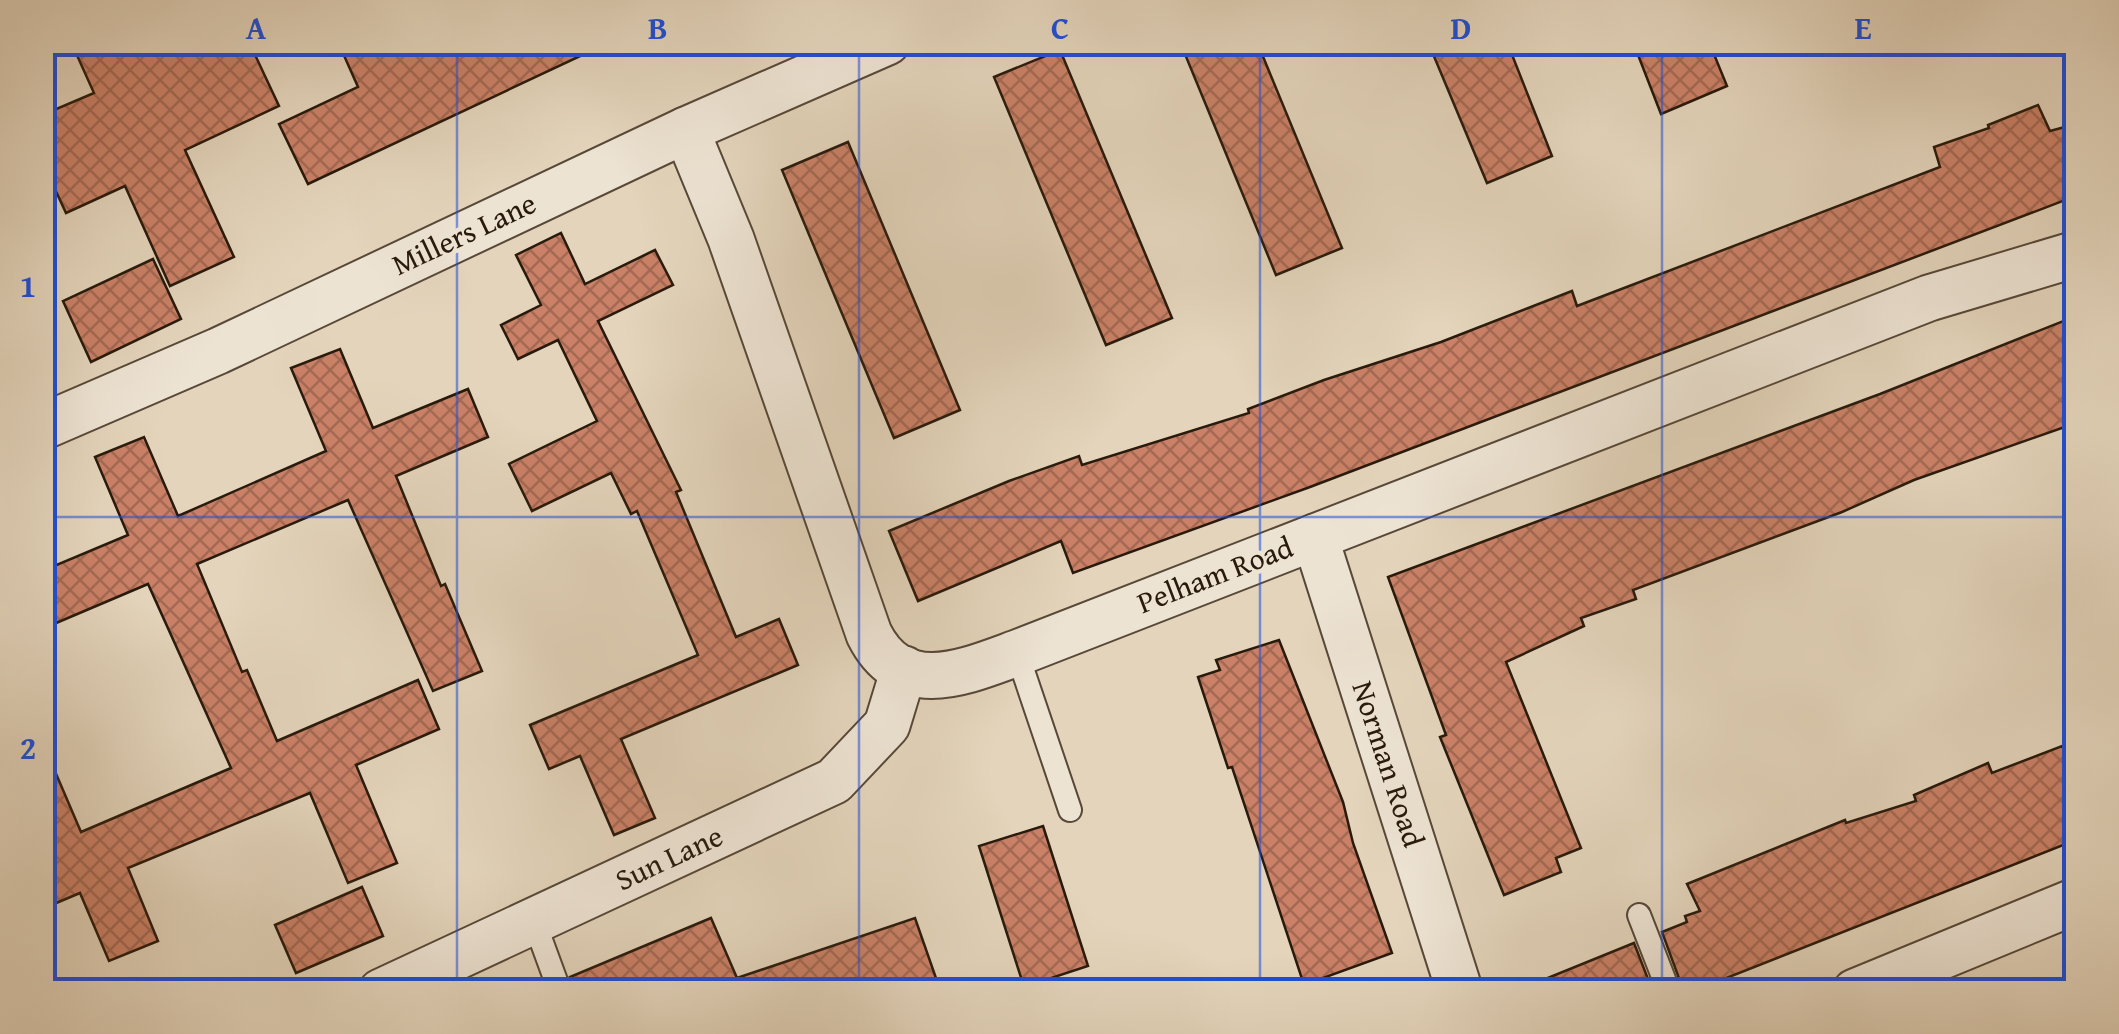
<svg xmlns="http://www.w3.org/2000/svg" width="2119" height="1034" font-family="'Gentium Book Plus',serif">
	<style>
		.building { fill: url(#building-cross-hatch); stroke: #281a0c; stroke-width: 2.5 }
		.lines { fill: none; stroke-linecap: round; stroke-linejoin: round }
		.lane-casing { stroke: #574838; stroke-width: 26 }
		.street-casing { stroke: #574838; stroke-width: 49 }
		.lane { stroke: #ede3d3; stroke-width: 22 }
		.street { stroke: #ede3d3; stroke-width: 45 }
		.grid { fill: none; stroke: #1d4ed8; stroke-width: 2.5; stroke-opacity: 0.55 }
		.labels { text-anchor: middle; stroke-width: 9; stroke-linejoin: round; paint-order: stroke }
		.street-label { font-size: 30px; fill: #281a0c; stroke: #ede3d3 }
		.neatline { fill: none; stroke: #1d4ed8; stroke-width: 4 }
		.grid-label { font-size: 32px; text-anchor: middle; font-weight: bold; fill: #1d4ed8 }
	</style>
	<defs>
		<pattern id="building-cross-hatch" width="8" height="8" patternUnits="userSpaceOnUse" patternTransform="scale(2.5)"><rect width="8" height="8" fill="#ca8167"/><path d="M0 0l8 8M0 8l8-8" fill="none" stroke="#a46953"/></pattern>
	</defs>
	<rect width="100%" height="100%" fill="#e3d4bb"/>
	<filter id="stains"><feTurbulence type="fractalNoise" baseFrequency=".002" numOctaves="4"/><feColorMatrix values="0 0 0 0 .2 0 0 0 0 .09 0 0 0 0 .02 0 0 0 .5 -.17"/></filter>
	<radialGradient id="worn" r=".72"><stop offset=".6" stop-color="#630" stop-opacity="0"/><stop offset="1" stop-color="#630" stop-opacity=".3"/></radialGradient>
	<g class="building">
		<path d="M71,42H249L279,106L185,150L234,257L170,286L125,186L66,213L42,161V115L94,93Z"/>
		<path d="M338,42H610L308,184L279,124L358,87Z"/>
		<path d="M1180,42H1257L1342,248L1276,275Z"/>
		<path d="M1428,42H1507L1552,156L1487,183Z"/>
		<path d="M1633,42H1709L1727,86L1661,114Z"/>
		<path d="M1060,50L1172,318L1106,345L994,77Z"/>
		<path d="M2038,105L2050,131L2076,124V196L1310,487L1073,573L1061,541L918,601L889,531L1009,481L1079,456L1082,465L1249,413L1248,409L1324,380L1441,342L1572,291L1577,306L1940,167L1934,147L1989,128L1988,125Z"/>
		<path d="M848,142L960,410L894,438L782,170Z"/>
		<path d="M561,233L585,284L655,250L673,285L598,321L681,490L676,492L736,637L779,619L798,665L621,739L655,818L614,835L580,756L549,769L530,725L698,655L637,511L631,514L611,473L532,511L509,464L597,421L558,340L518,359L501,325L541,305L516,255Z"/>
		<path d="M153,259L181,319L91,362L63,301Z"/>
		<path d="M2076,316V423L1914,480L1842,512L1633,590L1636,599L1581,618L1584,626L1506,662L1581,848L1556,858L1561,872L1504,895L1440,737L1446,735L1388,577L1880,394Z"/>
		<path d="M340,349L373,428L468,389L488,437L396,476L441,586L445,584L482,671L433,691L348,500L197,564L242,672L247,670L277,741L418,680L439,729L356,765L397,863L348,883L310,793L128,868L158,941L109,961L80,893L42,909V741L81,832L231,768L148,584L42,629V571L128,535L95,457L144,437L178,516L326,451L291,368Z"/>
		<path d="M1279,640L1343,802L1353,843L1392,953L1304,985L1232,767L1228,768L1198,677L1220,670L1216,660Z"/>
		<path d="M2062,746L2076,775V840L1691,992H1684L1662,932L1687,922L1685,916L1700,911L1687,884L1845,820L1846,823L1916,801L1914,795L1988,763L1992,773Z"/>
		<path d="M1043,826L1088,966L1024,987L979,846Z"/>
		<path d="M362,887L383,936L296,973L275,925Z"/>
		<path d="M711,918L737,978L915,918L937,981L905,992H575L570,977Z"/>
		<path d="M1634,943L1653,992H1519L1518,990Z"/>
	</g>
	<g class="lines">
		<defs>
			<g id="lane">
				<path d="M1017,653L1070,810"/>
				<path d="M1639,915L1669,992"/>
				<path d="M534,921L560,992"/>
			</g>
			<g id="street">
				<path d="M686,130L731,239L869,634C902,700 965,672 1017,653L1929,298L2076,254"/>
				<path d="M42,427L218,351L686,130L887,42"/>
				<path d="M1315,537L1460,992"/>
				<path d="M381,992L834,781L887,725L904,669"/>
				<path d="M1855,992L2076,901"/>
			</g>
		</defs>
		<use href="#lane" class="lane-casing"/>
		<use href="#street" class="street-casing"/>
		<use href="#lane" class="lane"/>
		<use href="#street" class="street"/>
	</g>
	<path class="grid" d="M457,42V992M859,42V992M1260,42V992M1662,42V992M42,517H2076"/>
	<g class="labels">
		<g class="street-label">
			<text transform="translate(464 234) rotate(-25)" y="10">Millers Lane</text>
			<text transform="translate(1215 575) rotate(-21)" y="10">Pelham Road</text>
			<text transform="translate(1388 764) rotate(72)" y="10">Norman Road</text>
			<text transform="translate(669 858) rotate(-25)" y="10">Sun Lane</text>
		</g>
	</g>
	<rect width="2119" height="1034" fill="none" stroke="#e3d4bb" stroke-width="110"/>
	<rect x="55" y="55" width="2009" height="924" class="neatline"/>
	<g class="grid-label">
		<text x="256" y="39">A</text>
		<text x="658" y="39">B</text>
		<text x="1060" y="39">C</text>
		<text x="1461" y="39">D</text>
		<text x="1863" y="39">E</text>
		<text x="28" y="297">1</text>
		<text x="28" y="759">2</text>
	</g>
	<rect width="100%" height="100%" filter="url(#stains)"/>
	<rect width="100%" height="100%" fill="url(#worn)"/>
</svg>
